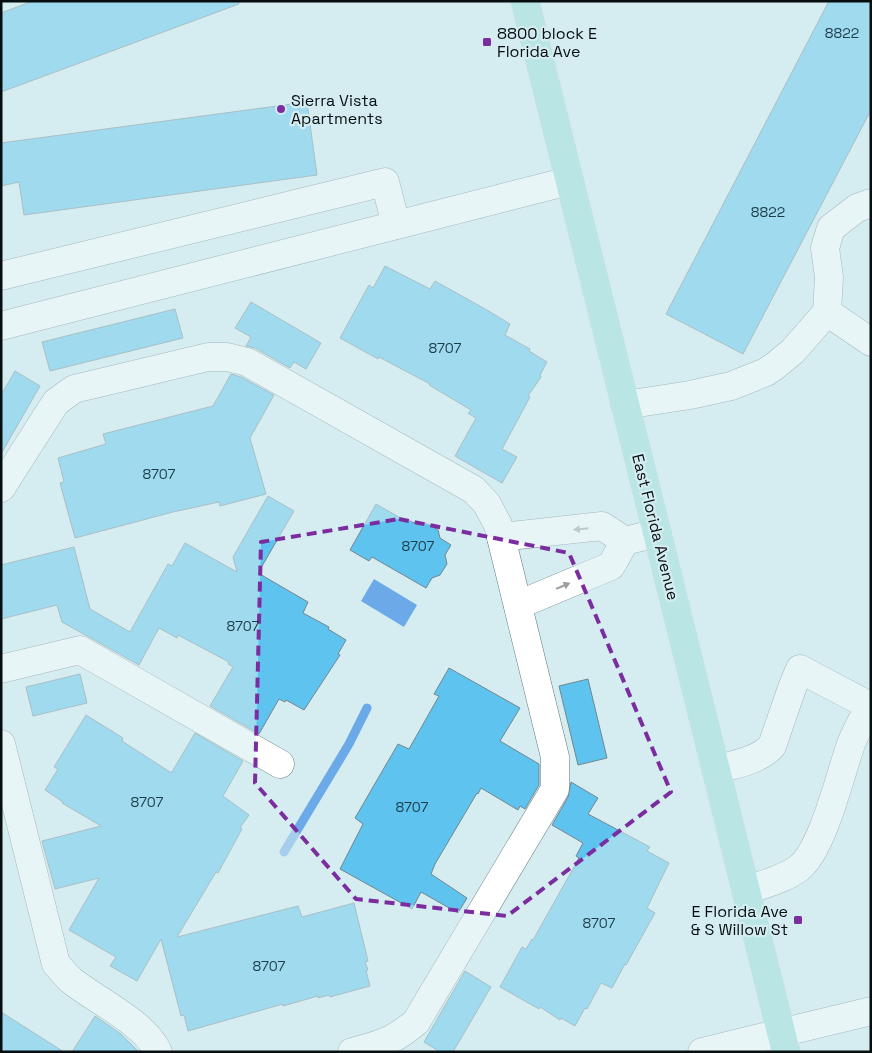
<svg xmlns="http://www.w3.org/2000/svg" width="872" height="1053" font-family="'Space Grotesk',sans-serif">
	<style>
		.water { fill: #6ca9e8 }
		.lines { fill: none; stroke-linecap: round; stroke-linejoin: round }
		.stream { stroke: #6ca9e8; stroke-width: 9 }
		.building { fill: #5ec3ee; stroke: #74868f }
		.minor-casing { stroke: #657a7e; stroke-width: 29 }
		.major-casing { stroke: #cdcfcf; stroke-width: 29 }
		.minor { stroke: #fff; stroke-width: 28 }
		.major { stroke: #97ded7; stroke-width: 28 }
		.oneway { fill: #9b9f9f }
		.marked { fill: none; stroke: #7b2d9f; stroke-width: 4; stroke-dasharray: 10 6; stroke-linejoin: round }
		.poi-dot { fill: #7b2d9f; stroke: #d5edf1; stroke-width: 2 }
		.labels { text-anchor: middle; stroke-width: 4.5; stroke-linejoin: round; paint-order: stroke }
		.number-label { font-size: 14px; fill: #1c3b47 }
		.poi-label { font-size: 16px; fill: #060e0f; stroke: #d5edf1; text-anchor: start }
		.street-label { font-size: 16px; fill: #060e0f; stroke: #d5edf1 }
	</style>
	<rect width="100%" height="100%" fill="#d5edf1"/>
	<path class="water" d="M374,579L417,605L404,627L361,601Z"/>
	<g class="lines">
		<path class="stream" d="M284,852L349,744L367,708"/>
	</g>
	<g class="building">
		<path d="M33,1H238L239,4L1,92V13Z"/>
		<path d="M829,1H871V110L743,354L666,314Z"/>
		<path d="M307,102L317,175L24,215L19,182L1,186V143Z"/>
		<path d="M385,266L430,289L435,281L487,310L510,324L505,335L530,349L529,351L547,362L540,375L541,377L528,396L530,397L502,449L517,457L502,483L455,456L476,418L468,413L471,410L429,385L430,384L379,357L378,359L340,338L369,285L373,288Z"/>
		<path d="M251,302L321,343L306,369L294,362L290,368L255,348L246,346L251,337L235,328Z"/>
		<path d="M175,309L183,338L50,371L42,342Z"/>
		<path d="M15,371L40,386L1,454V395Z"/>
		<path d="M231,374L241,377L274,395L250,438L266,494L220,506L219,502L173,512L75,538L60,483L64,482L58,458L106,444L103,434L213,406Z"/>
		<path d="M268,496L294,511L258,573L308,602L303,613L329,627L328,629L346,640L338,654L340,655L304,710L286,700L285,702L279,699L259,734L210,706L233,667L228,664L229,662L178,635L177,638L159,628L139,665L62,622L57,605L1,619V565L74,547L90,609L130,632L168,564L172,566L185,543L237,572L233,557Z"/>
		<path d="M376,504L406,521L407,519L418,525L426,523L438,530L440,538L451,545L445,555L447,564L440,575L432,578L426,588L372,557L369,561L350,550Z"/>
		<path d="M449,668L520,708L500,741L539,764V785L525,809L520,806L518,810L481,788L478,794L477,793L435,864L431,874L467,898L458,913L421,892L412,909L340,869L363,824L355,818L398,744L409,749L439,696L434,694Z"/>
		<path d="M80,674L87,703L33,716L26,687Z"/>
		<path d="M588,679L607,758L578,765L559,686Z"/>
		<path d="M86,715L123,738L122,741L170,772H172L195,733L243,761L223,796L249,815L240,828L242,829L218,873L216,872L177,937L298,906L302,917L354,903L368,961L365,962L368,970L366,971L370,986L330,997L329,995L318,998V996L283,1006V1004L188,1031L184,1015L181,1016L161,939L137,981L110,966L116,957L69,930L99,878L55,889L42,841L101,826L62,803L63,802L45,790L58,769L54,767Z"/>
		<path d="M571,782L598,798L588,814L650,847L647,851L669,863L647,908L655,913L626,965L625,964L612,988L601,983L587,1009L585,1008L575,1026L561,1018L560,1020L540,1007L539,1009L500,987L522,947L526,949L532,939L533,940L579,858L576,856L583,843L552,825L568,797Z"/>
		<path d="M465,971L491,987L453,1052H440L424,1042Z"/>
		<path d="M1,1012L64,1052H1Z"/>
		<path d="M95,1016L121,1034L139,1052H72Z"/>
	</g>
	<g class="lines">
		<defs>
			<g id="minor">
				<path d="M1,276L385,182L396,225"/>
				<path d="M827,312L871,342"/>
				<path d="M1,326L569,181"/>
				<path d="M625,405L690,395L731,386L766,372L776,365L793,351L827,312L829,277L825,248L831,228L857,208L871,203"/>
				<path d="M1,488L56,402L74,389L208,357H227L247,362L474,490L487,504L498,525L555,757V789L416,1022C392,1042 381,1044 352,1052"/>
				<path d="M501,537L602,526L625,541"/>
				<path d="M518,605L611,566L625,541L657,533"/>
				<path d="M1,669L80,650L280,764"/>
				<path d="M1,744L56,964C61,969 66,976 72,981C97,1001 144,1022 158,1052"/>
				<path d="M716,770C735,764 758,761 772,746L792,688L800,669L870,706C863,719 856,731 851,744C840,775 823,849 799,868C785,879 763,884 746,891"/>
				<path d="M702,1052L871,1011"/>
			</g>
			<path id="major" d="M525,1L786,1052"/>
		</defs>
		<use href="#minor" class="minor-casing"/>
		<use href="#major" class="major-casing"/>
		<use href="#minor" class="minor"/>
		<use href="#major" class="major"/>
	</g>
	<defs><path id="oneway-solid" d="M-6-.8H1V-3.2L6.5 0L1 3.2V.8H-6Z" transform="scale(1.25)"/></defs>
	<g class="oneway">
		<use href="#oneway-solid" transform="translate(581 529) rotate(174)"/>
		<use href="#oneway-solid" transform="translate(563 586) rotate(-23)"/>
	</g>
	<path d="M0 0H872V1053H0ZM399,519L569,553L671,792L507,916L356,899L255,783L261,542Z" fill="#d5edf1" fill-opacity=".55" fill-rule="evenodd"/>
	<path class="marked" d="M399,519L569,553L671,792L507,916L356,899L255,783L261,542Z"/>
	<g class="poi-dot">
		<rect x="482" y="37" width="10" height="10" rx="2.5"/>
		<circle cx="281" cy="109" r="5"/>
		<rect x="793" y="915" width="10" height="10" rx="2.5"/>
	</g>
	<g class="labels">
		<g class="number-label">
			<text x="842" y="38">8822</text>
			<text x="768" y="217">8822</text>
			<text x="445" y="353">8707</text>
			<text x="159" y="479">8707</text>
			<text x="418" y="551">8707</text>
			<text x="243" y="631">8707</text>
			<text x="147" y="807">8707</text>
			<text x="412" y="812">8707</text>
			<text x="599" y="928">8707</text>
			<text x="269" y="971">8707</text>
		</g>
		<g class="poi-label">
			<text x="497" y="39">8800 block E<tspan x="497" dy="18">Florida Ave</tspan></text>
			<text x="291" y="106">Sierra Vista<tspan x="291" dy="18">Apartments</tspan></text>
			<text x="788" y="917" text-anchor="end">E Florida Ave<tspan x="788" dy="18">&amp; S Willow St</tspan></text>
		</g>
		<g class="street-label">
			<text transform="translate(656 527) rotate(76)" y="6">East Florida Avenue</text>
		</g>
	</g>
	<rect width="872" height="1053" fill="none" stroke="#060e0f" stroke-width="5"/>
</svg>
